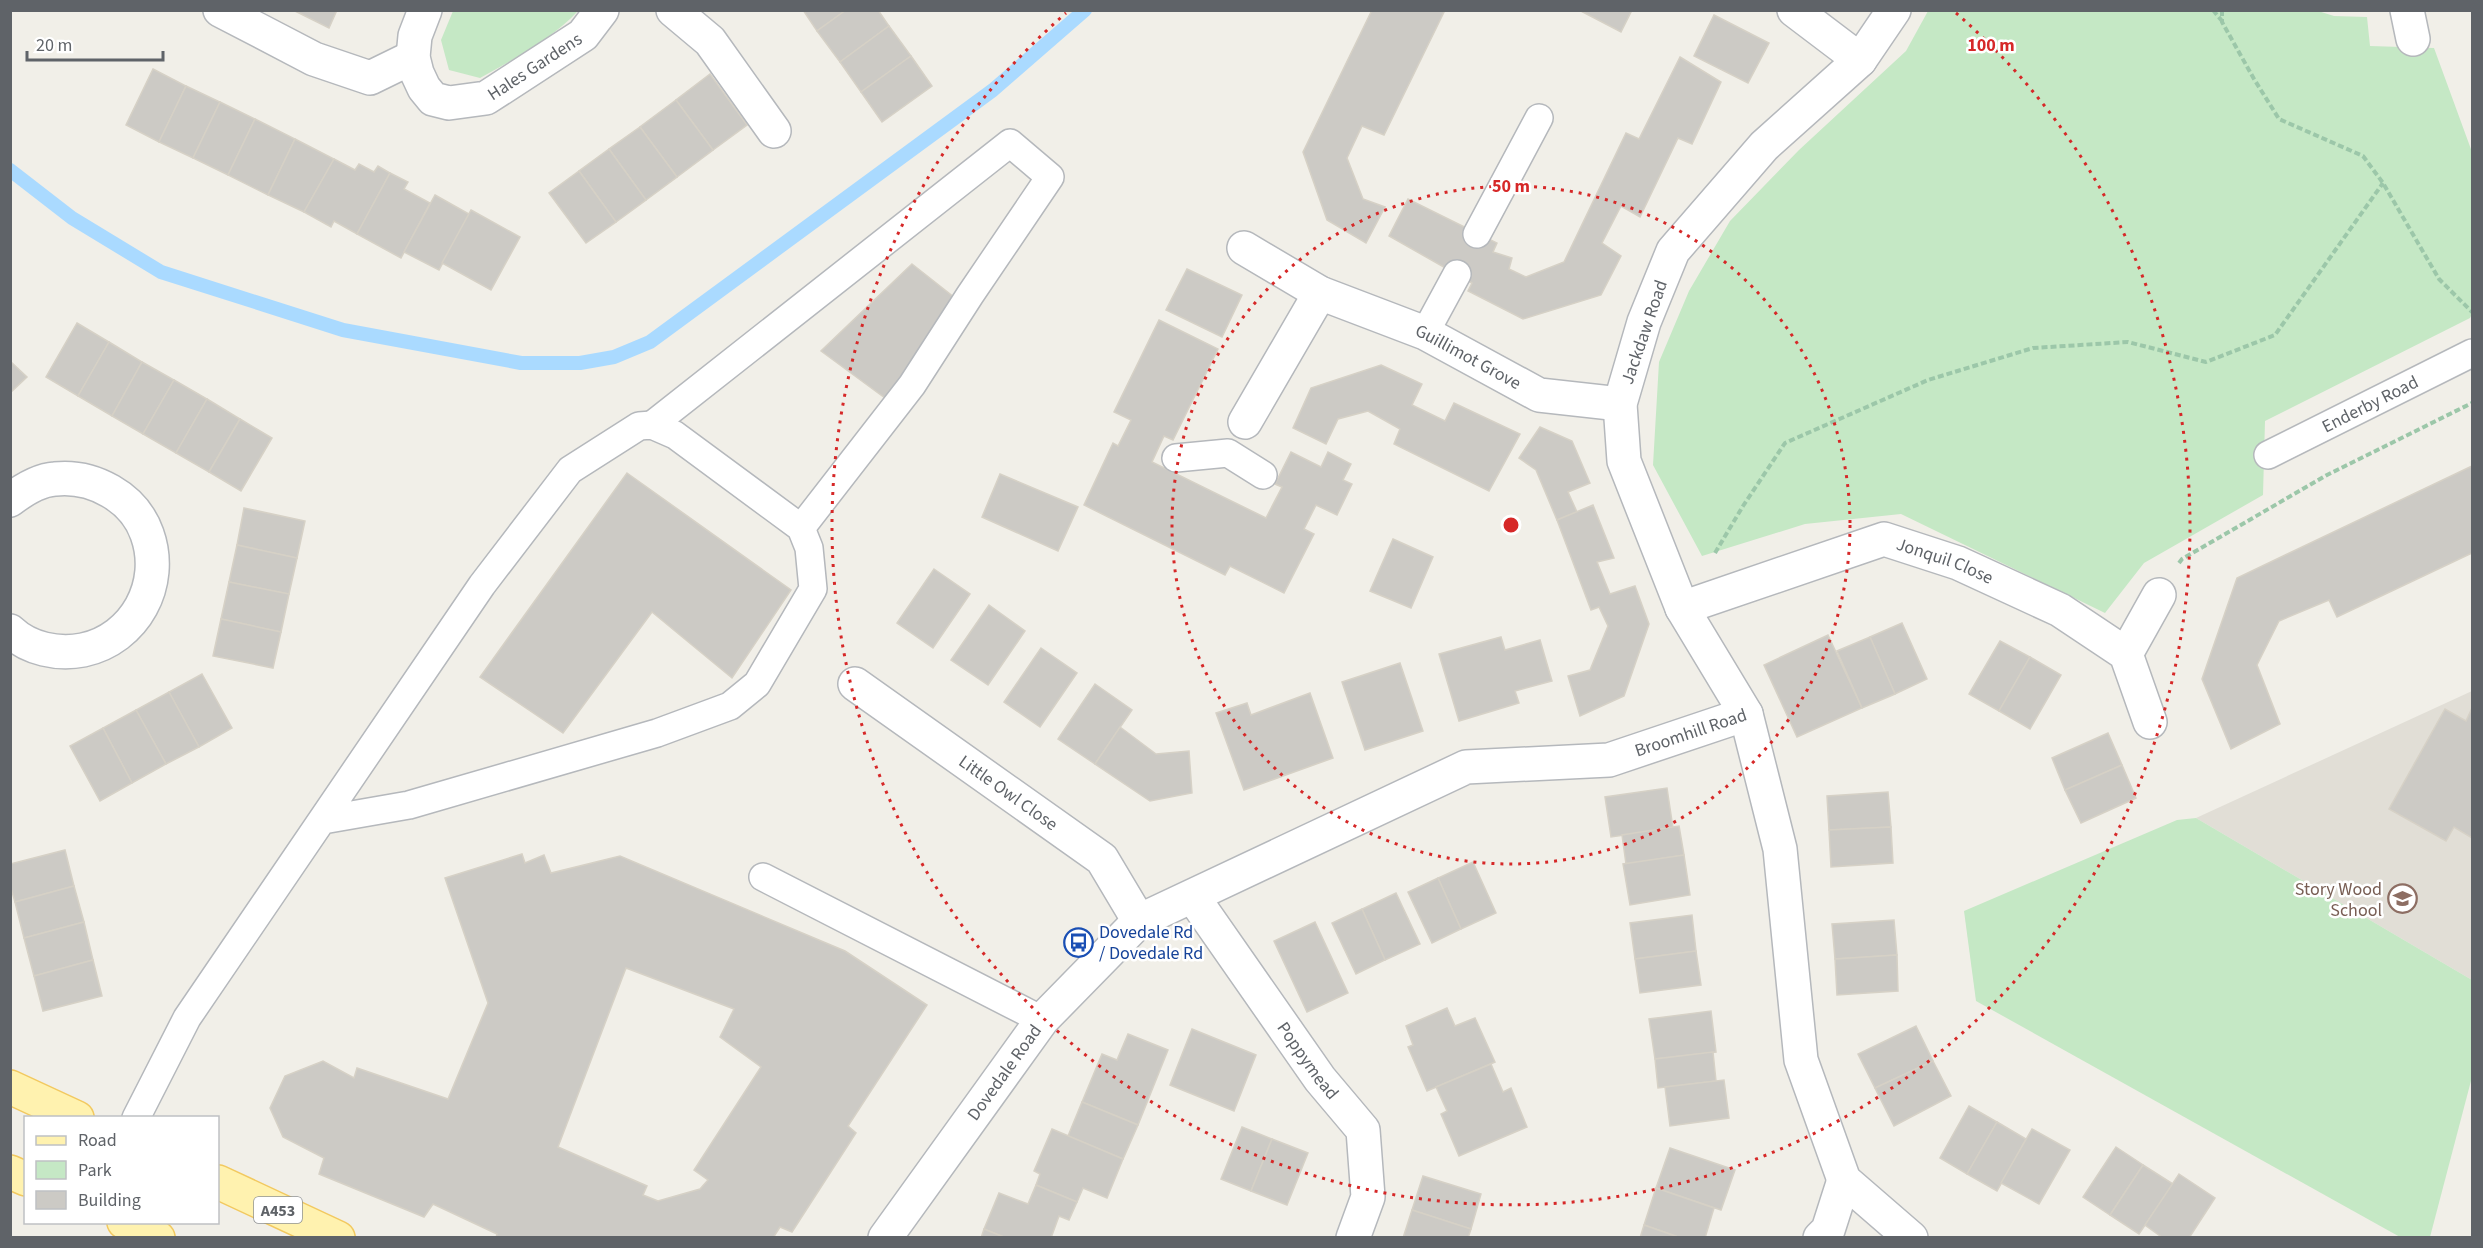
<svg xmlns="http://www.w3.org/2000/svg" width="2483" height="1248" font-family="'Source Sans 3',sans-serif">
	<style>
		.education { fill: #e1ded6 }
		.green { fill: #c5e8c5 }
		.lines { fill: none; stroke-linecap: round; stroke-linejoin: round }
		.stream { stroke: #aadaff; stroke-width: 14 }
		.building { fill: #cccac5; stroke: #d6d1c6; stroke-width: 1.5; fill-rule: evenodd }
		.service-casing { stroke: #b5b8bc; stroke-width: 30 }
		.minor-casing { stroke: #b5b8bc; stroke-width: 36 }
		.primary-casing { stroke: #f2c960; stroke-width: 36 }
		.path { stroke: #9cc7a9; stroke-width: 4; stroke-dasharray: 6 3; stroke-linecap: butt }
		.service { stroke: #fff; stroke-width: 27 }
		.minor { stroke: #fff; stroke-width: 33 }
		.primary { stroke: #fff2af; stroke-width: 33 }
		.ring { fill: none; stroke: #d62828; stroke-width: 3; stroke-dasharray: 3 6 }
		.labels { text-anchor: middle; stroke-width: 5; stroke-linejoin: round; paint-order: stroke }
		.shield { fill: #fff; stroke: #8f9295; stroke-width: 1.5 }
		.shield-label { font-size: 16px; font-weight: bold; fill: #5f6368 }
		.street-label { font-size: 18px; fill: #5f6368; stroke: #fff }
		.education-label { font-size: 18px; fill: #785e54; stroke: #fff; text-anchor: end }
		.transit-label { font-size: 18px; fill: #164399; stroke: #fff; text-anchor: start }
		.centre { fill: #d62828; stroke: #fff; stroke-width: 3 }
		.ring-label { font-size: 18px; text-anchor: middle; font-weight: bold; fill: #d62828; stroke: #fff; stroke-width: 5; stroke-linejoin: round; paint-order: stroke }
	</style>
	<rect width="100%" height="100%" fill="#f1efe8"/>
	<path class="education" d="M2472,691V980L2196,818Z"/>
	<g class="green">
		<path d="M453,11V10L578,11C552,39 514,59 480,78L449,70L441,40Z"/>
		<path d="M1928,11H2318L2334,16L2367,17L2370,46L2434,48L2472,152V314L2470,318L2265,421L2263,495L2144,563L2105,613L1901,514L1805,524L1702,556L1653,465L1659,362L1689,291L1730,221L1799,150L1906,51Z"/>
		<path d="M2196,818L2472,980V1077L2430,1237H2400L1976,1001L1964,911L2177,820Z"/>
	</g>
	<g class="lines">
		<path class="stream" d="M10,170L72,218L161,272L343,330L521,363H580L614,357L650,342L993,90L1085,10"/>
	</g>
	<g class="building">
		<path d="M293,10H337L329,28Z"/>
		<path d="M803,10H846L817,31Z"/>
		<path d="M846,10H878L889,26L840,62L817,31Z"/>
		<path d="M1372,10H1445L1384,135L1362,126L1347,158L1363,199L1385,207L1366,243L1327,220L1303,152Z"/>
		<path d="M1579,10H1632L1621,32Z"/>
		<path d="M1714,15L1769,43L1748,83L1694,56Z"/>
		<path d="M889,26L911,56L861,92L840,62Z"/>
		<path d="M911,56L932,86L882,122L861,92Z"/>
		<path d="M1680,57L1721,82L1692,144L1678,138L1640,217L1621,206L1602,243L1621,256L1601,295L1523,319L1468,291L1472,283L1389,236L1408,199L1497,243L1493,252L1512,258L1509,269L1526,277L1564,262L1626,133L1639,139Z"/>
		<path d="M153,69L186,86L159,142L126,125Z"/>
		<path d="M710,74L747,125L713,150L676,100Z"/>
		<path d="M186,86L220,102L193,158L159,142Z"/>
		<path d="M676,100L713,150L677,177L640,127Z"/>
		<path d="M220,102L255,119L228,175L193,158Z"/>
		<path d="M255,119L295,139L268,195L228,175Z"/>
		<path d="M640,127L677,177L646,200L609,149Z"/>
		<path d="M295,139L334,159L304,212L268,195Z"/>
		<path d="M609,149L646,200L616,222L579,171Z"/>
		<path d="M334,159L355,170L359,164L374,172L378,166L390,173L357,234L334,221L331,227L304,212Z"/>
		<path d="M579,171L616,222L586,243L549,193Z"/>
		<path d="M390,173L408,182L404,189L430,203L401,258L357,234Z"/>
		<path d="M435,195L469,214L439,270L404,252Z"/>
		<path d="M471,210L520,237L491,290L442,263Z"/>
		<path d="M912,264L960,302L885,398L821,351Z"/>
		<path d="M1187,269L1242,295L1222,337L1166,310Z"/>
		<path d="M1159,320L1218,349L1173,440L1164,436L1152,462L1266,518L1282,487L1275,484L1291,452L1321,467L1328,452L1351,464L1343,480L1352,484L1337,515L1316,505L1304,529L1314,534L1284,593L1230,566L1225,575L1084,505L1113,443L1118,446L1131,420L1114,412Z"/>
		<path d="M77,323L109,342L78,396L46,377Z"/>
		<path d="M109,342L142,362L112,416L78,396Z"/>
		<path d="M10,361L27,377L10,393Z"/>
		<path d="M142,362L174,380L143,434L112,416Z"/>
		<path d="M1381,365L1422,384L1412,405L1445,421L1454,403L1520,434L1489,491L1394,444L1400,429L1368,411L1338,419L1326,444L1293,428L1311,388Z"/>
		<path d="M174,380L207,399L176,453L143,434Z"/>
		<path d="M207,399L240,419L209,472L176,453Z"/>
		<path d="M240,419L272,438L241,491L209,472Z"/>
		<path d="M1540,427L1572,441L1590,483L1568,492L1577,512L1557,520L1536,470L1519,458Z"/>
		<path d="M2472,466V553L2337,617L2329,600L2279,621L2257,665L2280,724L2231,749L2202,679L2237,578Z"/>
		<path d="M627,473L791,590L732,678L652,612L563,733L480,677Z"/>
		<path d="M1000,474L1078,507L1058,551L982,517Z"/>
		<path d="M1593,505L1614,558L1597,562L1610,594L1635,586L1649,624L1624,696L1580,716L1568,676L1590,670L1608,626L1599,607L1591,610L1557,520Z"/>
		<path d="M244,508L305,521L297,558L237,545Z"/>
		<path d="M1393,539L1433,557L1411,608L1370,591Z"/>
		<path d="M237,545L297,558L289,594L229,582Z"/>
		<path d="M934,569L970,594L933,648L897,623Z"/>
		<path d="M229,582L289,594L281,632L221,619Z"/>
		<path d="M989,605L1025,631L988,685L951,660Z"/>
		<path d="M221,619L281,632L273,668L213,656Z"/>
		<path d="M1902,623L1927,679L1895,694L1870,637Z"/>
		<path d="M1828,635L1862,708L1797,737L1764,665Z"/>
		<path d="M1501,637L1505,650L1540,640L1552,681L1515,691L1519,703L1459,721L1439,654Z"/>
		<path d="M1870,637L1895,694L1862,708L1837,651Z"/>
		<path d="M2000,641L2030,657L1999,711L1969,694Z"/>
		<path d="M1041,648L1077,673L1040,727L1004,702Z"/>
		<path d="M2030,657L2061,675L2030,729L1999,711Z"/>
		<path d="M1400,663L1423,731L1365,750L1342,682Z"/>
		<path d="M202,674L232,728L199,747L169,692Z"/>
		<path d="M1095,684L1132,710L1095,764L1058,739Z"/>
		<path d="M169,692L199,747L166,764L136,710Z"/>
		<path d="M1310,693L1333,758L1244,790L1216,713L1247,703L1251,715Z"/>
		<path d="M2472,708V838L2454,827L2446,841L2389,809L2445,709L2466,721Z"/>
		<path d="M136,710L166,764L132,783L103,728Z"/>
		<path d="M1120,727L1156,754L1189,751L1192,793L1150,801L1095,764Z"/>
		<path d="M103,728L132,783L100,801L70,746Z"/>
		<path d="M2108,733L2122,765L2065,790L2052,758Z"/>
		<path d="M2122,765L2136,798L2081,823L2065,790Z"/>
		<path d="M1667,788L1673,828L1611,837L1605,797Z"/>
		<path d="M1888,792L1891,827L1829,830L1827,796Z"/>
		<path d="M1679,826L1684,855L1626,864L1622,835Z"/>
		<path d="M1891,827L1893,863L1831,867L1829,830Z"/>
		<path d="M65,850L74,886L15,902L10,885V864Z"/>
		<path d="M522,854L525,863L544,855L551,873L620,856L845,951L927,1005L848,1126L856,1133L792,1232L780,1227L773,1238H496L497,1234L433,1204L424,1217L319,1174L324,1158L283,1137L270,1108L285,1076L323,1061L354,1078L357,1068L448,1099L488,1003L445,878ZM626,968L734,1009L720,1037L761,1067L694,1170L708,1180L700,1189L658,1201L643,1195L647,1186L558,1147Z"/>
		<path d="M1684,855L1690,895L1630,905L1623,864Z"/>
		<path d="M1473,862L1496,913L1461,929L1438,878Z"/>
		<path d="M1438,878L1461,929L1432,943L1408,892Z"/>
		<path d="M74,886L84,922L24,938L15,902Z"/>
		<path d="M1396,893L1420,944L1385,960L1362,909Z"/>
		<path d="M1362,909L1385,960L1356,974L1332,923Z"/>
		<path d="M1692,915L1696,951L1635,959L1630,923Z"/>
		<path d="M1894,920L1897,955L1835,959L1832,924Z"/>
		<path d="M84,922L93,960L34,976L24,938Z"/>
		<path d="M1315,922L1348,993L1307,1012L1274,941Z"/>
		<path d="M1696,951L1701,985L1640,993L1635,959Z"/>
		<path d="M1897,955L1898,991L1837,995L1835,959Z"/>
		<path d="M93,960L102,996L43,1011L34,976Z"/>
		<path d="M1447,1008L1455,1026L1475,1018L1495,1062L1427,1091L1408,1047L1413,1045L1406,1026Z"/>
		<path d="M1711,1011L1716,1052L1655,1059L1649,1019Z"/>
		<path d="M1916,1026L1933,1061L1875,1088L1858,1054Z"/>
		<path d="M1192,1029L1256,1055L1234,1111L1170,1085Z"/>
		<path d="M1128,1034L1168,1050L1138,1125L1082,1102L1102,1054L1117,1060Z"/>
		<path d="M1713,1052L1716,1081L1658,1088L1655,1059Z"/>
		<path d="M1933,1061L1951,1096L1894,1126L1875,1088Z"/>
		<path d="M1491,1064L1503,1092L1511,1088L1527,1127L1459,1156L1441,1114L1447,1111L1436,1087Z"/>
		<path d="M1724,1080L1729,1118L1670,1126L1665,1087Z"/>
		<path d="M1082,1102L1138,1125L1123,1159L1068,1136Z"/>
		<path d="M1969,1106L1997,1122L1967,1174L1940,1158Z"/>
		<path d="M1997,1122L2026,1139L1997,1191L1967,1174Z"/>
		<path d="M1242,1127L1272,1139L1251,1191L1221,1179Z"/>
		<path d="M1052,1129L1123,1159L1107,1198L1083,1188L1077,1202L1036,1185L1040,1174L1034,1171Z"/>
		<path d="M2032,1129L2070,1150L2039,1204L2001,1183Z"/>
		<path d="M1272,1139L1308,1153L1287,1205L1251,1191Z"/>
		<path d="M2116,1147L2143,1165L2110,1215L2083,1197Z"/>
		<path d="M1670,1148L1735,1170L1721,1210L1656,1188Z"/>
		<path d="M2143,1165L2173,1184L2139,1234L2110,1215Z"/>
		<path d="M2179,1174L2215,1198L2189,1238H2163L2145,1225Z"/>
		<path d="M1423,1176L1481,1194L1471,1229L1412,1210Z"/>
		<path d="M1036,1185L1077,1202L1069,1220L1059,1216L1051,1238H1006L984,1229L999,1193L1028,1204Z"/>
		<path d="M1656,1188L1714,1208L1705,1238H1681L1644,1225Z"/>
		<path d="M1412,1210L1471,1229L1468,1238H1403Z"/>
		<path d="M1644,1225L1681,1238H1640Z"/>
		<path d="M984,1229L1006,1238H981Z"/>
	</g>
	<g class="lines">
		<defs>
			<g id="service">
				<path d="M1477,234L1539,118"/>
				<path d="M1425,333L1457,274"/>
				<path d="M652,425L1010,143L1050,177L970,295L912,385L801,528"/>
				<path id="s1" d="M2268,455L2472,353"/>
				<path d="M1176,458L1228,453L1263,475"/>
				<path d="M763,877L1042,1020"/>
				<path d="M136,1118L187,1018L482,585L570,470L639,426L652,425L675,435L801,528L809,548L813,589L757,684L730,706L657,733L409,805L323,820"/>
			</g>
			<g id="minor">
				<path d="M220,10L314,59L370,78L413,57"/>
				<path id="s2" d="M425,10L415,36L413,57L417,73L424,88L433,99L449,103L486,98L583,35L602,10"/>
				<path d="M673,10L710,41L774,131"/>
				<path d="M1794,10L1860,60"/>
				<path d="M1894,10L1860,60L1764,146L1673,251L1644,322L1620,404L1624,461L1682,608L1746,714L1780,849L1801,1060L1844,1180L1911,1238"/>
				<path d="M2407,10L2413,39"/>
				<path id="s3" d="M1244,248L1320,293L1425,333L1539,395L1620,404"/>
				<path d="M1245,422L1320,293"/>
				<path d="M10,500C23,490 39,480 55,479C93,475 134,497 147,534C165,584 135,639 83,650C58,655 29,649 10,631"/>
				<path id="s4" d="M1682,608L1884,539L1958,563L2060,610L2126,654L2150,722"/>
				<path d="M2126,654L2159,595"/>
				<path id="s5" d="M855,684L1102,859L1139,921"/>
				<path id="s6" d="M1193,897L1320,1079L1363,1130L1368,1197L1353,1238"/>
				<path id="s7" d="M885,1238L1042,1020L1139,921L1466,767L1609,760L1746,714"/>
				<path d="M1820,1238L1828,1230L1844,1180"/>
			</g>
			<g id="primary">
				<path d="M10,1087L77,1118"/>
				<path d="M10,1172L26,1179"/>
				<path d="M218,1182L338,1238"/>
				<path d="M124,1222L158,1238"/>
			</g>
		</defs>
		<use href="#service" class="service-casing"/>
		<use href="#minor" class="minor-casing"/>
		<use href="#primary" class="primary-casing"/>
		<g class="path">
			<path d="M2213,10L2222,21"/>
			<path d="M2222,10V22L2254,79L2279,119L2363,156L2383,183L2439,279L2472,312"/>
			<path d="M1715,553L1743,506L1785,443L1928,380L2033,348L2128,342L2206,362L2275,335L2383,183"/>
			<path d="M2179,563L2182,559L2327,475L2472,403"/>
		</g>
		<use href="#service" class="service"/>
		<use href="#minor" class="minor"/>
		<use href="#primary" class="primary"/>
	</g>
	<g class="ring">
		<circle cx="1511" cy="525" r="339"/>
		<path d="M1956 13A679 679 0 1 1 1066 13"/>
	</g>
	<defs>
		<symbol id="school-ring" viewBox="-11 -11 22 22"><circle r="9.5" fill="#fff" stroke="#8d6e63" stroke-width="1.5"/><path d="M0-5L7-2L0 1L-7-2ZM-4 1L0 2.5L4 1V4Q0 6-4 4Z" fill="#8d6e63"/></symbol>
		<symbol id="bus-ring" viewBox="-11 -11 22 22"><circle r="9.5" fill="#fff" stroke="#1a4fb4" stroke-width="1.5"/><path d="M-5-6H5V4H4V6H2V4H-2V6H-4V4H-5ZM-3.5-4V0h7V-4ZM-3.5 1.2v1.5H-2V1.2ZM2 1.2v1.5H3.5V1.2Z" fill="#1a4fb4"/></symbol>
	</defs>
	<g fill-rule="evenodd">
		<use href="#school-ring" x="2386" y="882" width="33" height="33"/>
		<use href="#bus-ring" x="1062" y="926" width="33" height="33"/>
	</g>
	<g class="labels">
		<rect class="shield" x="254" y="1197" width="48" height="26" rx="4.5"/>
		<g class="shield-label">
			<text x="278" y="1216">A453</text>
		</g>
		<g class="street-label">
			<text dy="6" stroke="none"><textPath href="#s2" startOffset="208">Hales Gardens</textPath></text>
			<text transform="translate(1644 332) rotate(-71)" y="6">Jackdaw Road</text>
			<text dy="6" stroke="none"><textPath href="#s3" startOffset="250">Guillimot Grove</textPath></text>
			<text dy="6" stroke="none"><textPath href="#s1" startOffset="114">Enderby Road</textPath></text>
			<text dy="6" stroke="none"><textPath href="#s4" startOffset="278">Jonquil Close</textPath></text>
			<text dy="6" stroke="none"><textPath href="#s7" startOffset="998">Broomhill Road</textPath></text>
			<text dy="6" stroke="none"><textPath href="#s5" startOffset="188">Little Owl Close</textPath></text>
			<text dy="6" stroke="none"><textPath href="#s6" startOffset="200">Poppymead</textPath></text>
			<text dy="6" stroke="none"><textPath href="#s7" startOffset="204">Dovedale Road</textPath></text>
		</g>
		<g class="education-label">
			<text x="2382" y="895">Story Wood<tspan x="2382" dy="21">School</tspan></text>
		</g>
		<g class="transit-label">
			<text x="1099" y="938">Dovedale Rd<tspan x="1099" dy="21">/ Dovedale Rd</tspan></text>
		</g>
	</g>
	<circle cx="1511" cy="525" r="9" class="centre"/>
	<g class="ring-label">
		<text x="1991" y="51">100 m</text>
		<text x="1511" y="192">50 m</text>
	</g>
	<rect width="2483" height="1248" fill="none" stroke="#5f6368" stroke-width="24"/>
	<rect x="24" y="1116" width="195" height="108" fill="#ffffff" stroke="#bfc1c3" stroke-width="1.5"/>
	<rect x="36" y="1136" width="30" height="9" fill="#fff2af" stroke="#bfc1c3" stroke-width="1.5"/>
	<text x="78" y="1146" font-size="18" fill="#5f6368">Road</text>
	<rect x="36" y="1161" width="30" height="18" fill="#c5e8c5" stroke="#bfc1c3" stroke-width="1.5"/>
	<text x="78" y="1176" font-size="18" fill="#5f6368">Park</text>
	<rect x="36" y="1191" width="30" height="18" fill="#cccac5" stroke="#bfc1c3" stroke-width="1.5"/>
	<text x="78" y="1206" font-size="18" fill="#5f6368">Building</text>
	<path d="M27 51v9h136v-9" fill="none" stroke="#5f6368" stroke-width="3"/>
	<text x="36" y="51" font-size="18" fill="#5f6368" stroke="#ffffff" stroke-width="4.5" paint-order="stroke">20 m</text>
</svg>
